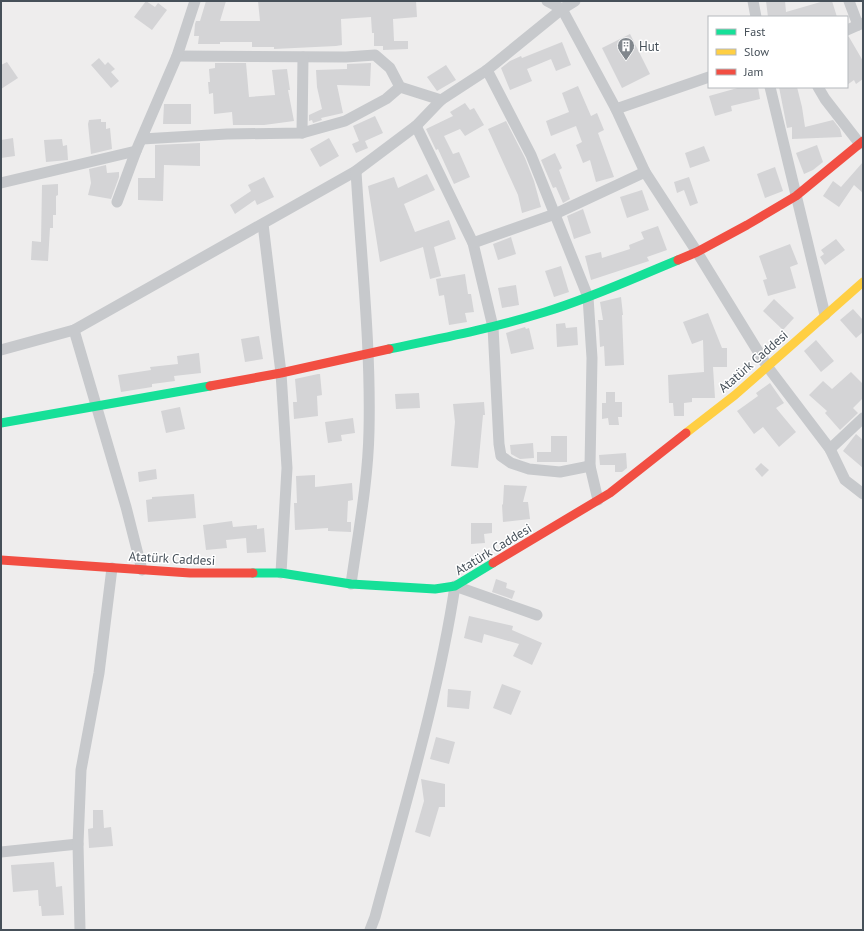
<svg xmlns="http://www.w3.org/2000/svg" width="864" height="931" font-family="'PT Sans',sans-serif">
	<style>
		.building { fill: #d4d4d6 }
		.lines { fill: none; stroke-linecap: round; stroke-linejoin: round }
		.street { stroke: #c7c9cc; stroke-width: 11 }
		.fast { stroke: #16e098; stroke-width: 9 }
		.slow { stroke: #ffcf43; stroke-width: 9 }
		.jam { stroke: #f24e42; stroke-width: 9 }
		.labels { text-anchor: middle; stroke-width: 3; stroke-linejoin: round; paint-order: stroke }
		.poi-label { font-size: 13px; fill: #465059; stroke: #fff; text-anchor: start }
		.street-label { font-size: 13px; fill: #465059; stroke: #fff }
	</style>
	<rect width="100%" height="100%" fill="#eeeded"/>
	<g class="building">
		<path d="M146,1L155,7L158,3L167,10L152,30L134,17Z"/>
		<path d="M206,1H226L220,21H260L258,1H416L417,17L393,19L394,41H408V49L383,50V46H374V33H372L371,17L341,19L342,45L336,46L274,49V47H252V42H220V44H198L199,36H194L195,24L196,21H200Z"/>
		<path d="M766,1H785L786,12L824,1H832L837,17H768Z"/>
		<path d="M630,34L650,74L622,88L602,48Z"/>
		<path d="M847,37H849L863,61V79L856,84L854,80L847,85Z"/>
		<path d="M562,42L571,65L556,71L551,59L527,69L532,81L510,90L501,68L510,61L521,56L522,58Z"/>
		<path d="M99,58L105,65L108,62L115,69L111,72L119,81L111,88L91,65Z"/>
		<path d="M7,62L18,78L1,89V65Z"/>
		<path d="M215,63H246L249,97L275,95L272,70L287,69L290,90H288L294,121L264,125H233L232,112L214,114L213,93L209,94L208,82H210L209,69L215,68Z"/>
		<path d="M371,63L370,86L337,85L343,113L321,118L322,120L313,123L312,120L309,121V115L322,109L317,87L316,70L347,69V64Z"/>
		<path d="M446,65L456,80L437,91L427,77Z"/>
		<path d="M578,86L591,116L597,113L604,130L598,133L614,177L596,182L590,160L583,163L576,145L582,142L576,126L551,136L546,121L569,112L562,93Z"/>
		<path d="M741,87H758L760,99L731,106L732,111L715,116L709,96Z"/>
		<path d="M779,87H797L802,107L805,127L833,120L840,129L842,137L792,139V127L787,128Z"/>
		<path d="M465,103L470,110L474,108L484,125L465,136L460,129L444,136L453,154L459,152L470,177L454,184L438,149L436,150L426,129L453,116L450,112Z"/>
		<path d="M164,104H191V124H163Z"/>
		<path d="M375,116L383,133L365,141L368,148L356,153L352,144L359,141L353,126Z"/>
		<path d="M101,119V122H106V129L110,128L112,149L91,154L88,124L89,120Z"/>
		<path d="M506,121L525,158L534,181L541,207L522,213L518,195L488,129Z"/>
		<path d="M13,138L15,156L1,158V140Z"/>
		<path d="M329,138L339,156L320,167L310,149Z"/>
		<path d="M62,139L63,146L67,145L68,160L46,162L44,140Z"/>
		<path d="M200,143V166L164,165L163,201L138,200V178H155V145Z"/>
		<path d="M817,145L823,162L813,170L804,174L796,153Z"/>
		<path d="M704,146L710,161L690,168L685,153Z"/>
		<path d="M555,153L562,168L559,170L570,199L563,203L556,187L553,188L541,160Z"/>
		<path d="M863,162V193L854,185L839,207L823,196L833,181L841,187Z"/>
		<path d="M106,165L107,173L119,172V177L111,199L88,195L91,183L89,169Z"/>
		<path d="M775,167L783,191L765,198L757,174Z"/>
		<path d="M427,174L435,190L404,204L415,232L449,220L456,239L434,247L441,276L430,279L423,247L380,262L368,186L394,177L398,188Z"/>
		<path d="M264,177L274,197L257,205L255,200L235,214L230,205L251,191L248,185Z"/>
		<path d="M689,177L698,203L690,206L684,190L677,193L674,182Z"/>
		<path d="M58,184V195L56,196V215H53V228H50L48,261L31,260L32,241L41,242L42,185Z"/>
		<path d="M642,190L649,210L627,218L620,197Z"/>
		<path d="M583,209L591,233L574,239L567,216Z"/>
		<path d="M658,226L667,250L647,257L649,261L591,280L585,256L601,252L602,258L630,249L629,245L644,239L641,232Z"/>
		<path d="M511,237L516,254L498,260L493,244Z"/>
		<path d="M836,239L845,250L825,265L820,257L824,254L821,250Z"/>
		<path d="M790,244L798,264L790,267L796,288L768,296L763,280L767,279L759,256Z"/>
		<path d="M561,266L569,292L554,297L545,271Z"/>
		<path d="M465,274L468,294H471L474,312L465,313L467,322L449,325L444,295L439,296L436,279Z"/>
		<path d="M516,285L519,305L502,308L498,288Z"/>
		<path d="M621,297L623,315H622L624,365L605,366L604,346L600,347L599,329L598,320H603L600,302Z"/>
		<path d="M774,299L794,318L783,330L763,311Z"/>
		<path d="M853,309L863,320V332L856,338L840,320Z"/>
		<path d="M708,313L722,348H727V367H713L715,398H692V402L684,403V416H674L673,403H669L668,375L704,372L703,340L692,344L683,322Z"/>
		<path d="M565,323L566,328L577,327L578,345L557,347L556,324Z"/>
		<path d="M525,327L526,329L529,328L534,349L511,354L506,333Z"/>
		<path d="M259,336L263,359L245,362L241,339Z"/>
		<path d="M816,340L834,361L821,372L804,351Z"/>
		<path d="M199,353L201,373L174,376L175,381L152,384V387L121,392L118,375L151,370L150,367L178,364L177,356Z"/>
		<path d="M851,372L863,384V398L853,408L858,413L840,430L825,413L827,411L809,395L823,381L832,389Z"/>
		<path d="M318,374H320L322,395L317,396L318,416L294,419L293,402H297L295,379Z"/>
		<path d="M770,383L784,403L776,408L796,432L779,447L763,427L754,434L737,411L758,396L756,393Z"/>
		<path d="M606,392H615V402H622V417H618L619,425H609L608,418L602,419V403H606Z"/>
		<path d="M419,393L420,408L396,409L395,394Z"/>
		<path d="M484,402L485,415H483L478,468L451,466L455,422L453,404Z"/>
		<path d="M180,407L185,429L166,433L161,411Z"/>
		<path d="M353,418L355,433L341,435L342,441L328,443L325,422Z"/>
		<path d="M856,434L863,440V468L843,451Z"/>
		<path d="M551,436H567V462H537V452H551Z"/>
		<path d="M533,443L534,458L520,459L511,454L510,445Z"/>
		<path d="M626,453L627,468L622,472H615V465H600L599,455Z"/>
		<path d="M761,463L769,470L762,477L755,469Z"/>
		<path d="M156,469L157,479L139,482L138,472Z"/>
		<path d="M315,475V487L352,483L353,500L348,501L347,522H351V532L328,531V528L295,530L294,503H297L296,476Z"/>
		<path d="M504,485L527,486L523,502H528L530,519L503,522L502,505L503,504Z"/>
		<path d="M194,494L196,518L148,522L146,500L152,499V497Z"/>
		<path d="M232,521L233,527L257,525V529L264,528L266,552L247,553L246,538L226,540L227,548L206,550L203,525Z"/>
		<path d="M471,523H492V533L484,534L485,543L471,544Z"/>
		<path d="M496,579L507,583L506,588L515,591L512,599L492,592Z"/>
		<path d="M469,616L513,626L512,630L542,643L532,665L513,656L519,644L484,634L482,643L464,638Z"/>
		<path d="M502,684L521,691L511,715L493,708Z"/>
		<path d="M448,689L471,691L469,709L447,707Z"/>
		<path d="M436,737L455,742L449,764L430,759Z"/>
		<path d="M421,779L445,784V807H439L430,837L415,832L424,801Z"/>
		<path d="M93,810H103L104,828L111,827L113,846L89,848L88,829L93,828Z"/>
		<path d="M54,862L56,887L62,886L64,915L42,916L41,906H39L38,890L13,892L11,865Z"/>
	</g>
	<g class="lines">
		<g class="street">
			<path d="M547,1L562,9L616,109L645,172L697,252L767,366L830,449L845,480L863,494"/>
			<path d="M753,1L756,17"/>
			<path d="M849,1L858,25"/>
			<path d="M847,30L863,23"/>
			<path d="M177,56L346,57L375,55L390,68L400,87L441,100"/>
			<path d="M487,70L531,155L588,297L592,358L590,466L598,500"/>
			<path d="M770,87L825,315"/>
			<path d="M818,87L825,99L860,144"/>
			<path d="M616,109L709,77"/>
			<path d="M416,126L473,243L493,327L499,444L501,456L511,463L529,469L560,472L590,466"/>
			<path d="M302,133L303,57"/>
			<path d="M142,139L227,134L302,133L345,121L386,99L400,87"/>
			<path d="M1,183L136,151"/>
			<path d="M117,202L136,151L177,56L195,1"/>
			<path d="M263,224L281,373L287,468L281,573"/>
			<path d="M473,243L555,214L645,172"/>
			<path d="M74,330L126,507L142,570"/>
			<path d="M1,350L74,330L356,171L416,126L441,100L487,70L562,9L575,1"/>
			<path d="M830,449L863,418"/>
			<path d="M351,584C358,534 368,482 369,431C371,344 361,258 356,171"/>
			<path d="M1,852L78,844"/>
			<path d="M80,930L78,844L81,770L99,673L112,568"/>
			<path d="M370,930L375,917C404,808 438,698 455,586L537,615"/>
		</g>
		<g class="fast">
			<path d="M389,349C442,338 494,328 545,312C591,298 634,278 678,260"/>
			<path d="M1,423L210,386"/>
			<path d="M253,573H281L351,584L435,589L455,586L493,563"/>
		</g>
		<path class="slow" d="M686,433L735,395L863,282"/>
		<g class="jam">
			<path d="M678,260L697,252L747,225L796,196L863,141"/>
			<path d="M210,386L281,373L389,349"/>
			<path d="M1,560L190,573H253"/>
			<path d="M493,563L610,493L686,433"/>
		</g>
	</g>
	<defs>
		<symbol id="building-pin" viewBox="-11 -11 22 30"><path d="M0 17L-7.5 6A9.5 9.5 0 1 1 7.5 6Z" fill="#81878d" stroke="#fff"/><path d="M-4-6H4V6H1V3H-1V6H-4ZM-2.5-4.3h1.7v1.8h-1.7ZM.8-4.3h1.7v1.8H.8ZM-2.5-1h1.7V.8h-1.7ZM.8-1h1.7V.8H.8Z" fill="#fff"/></symbol>
	</defs>
	<g fill-rule="evenodd">
		<use href="#building-pin" x="616" y="36" width="20" height="27"/>
	</g>
	<g class="labels">
		<g class="poi-label">
			<text x="639" y="51">Hut</text>
		</g>
		<g class="street-label">
			<text transform="translate(753 361) rotate(-41)" y="5">Atatürk Caddesi</text>
			<text transform="translate(493 549) rotate(-31)" y="5">Atatürk Caddesi</text>
			<text transform="translate(172 558) rotate(3)" y="5">Atatürk Caddesi</text>
		</g>
	</g>
	<rect width="864" height="931" fill="none" stroke="#465059" stroke-width="4"/>
	<rect x="708" y="16" width="140" height="72" fill="#ffffff" stroke="#b5b9bd"/>
	<rect x="716" y="29" width="20" height="6" fill="#16e098" stroke="#b5b9bd"/>
	<text x="744" y="36" font-size="12" fill="#465059">Fast</text>
	<rect x="716" y="49" width="20" height="6" fill="#ffcf43" stroke="#b5b9bd"/>
	<text x="744" y="56" font-size="12" fill="#465059">Slow</text>
	<rect x="716" y="69" width="20" height="6" fill="#f24e42" stroke="#b5b9bd"/>
	<text x="744" y="76" font-size="12" fill="#465059">Jam</text>
</svg>
